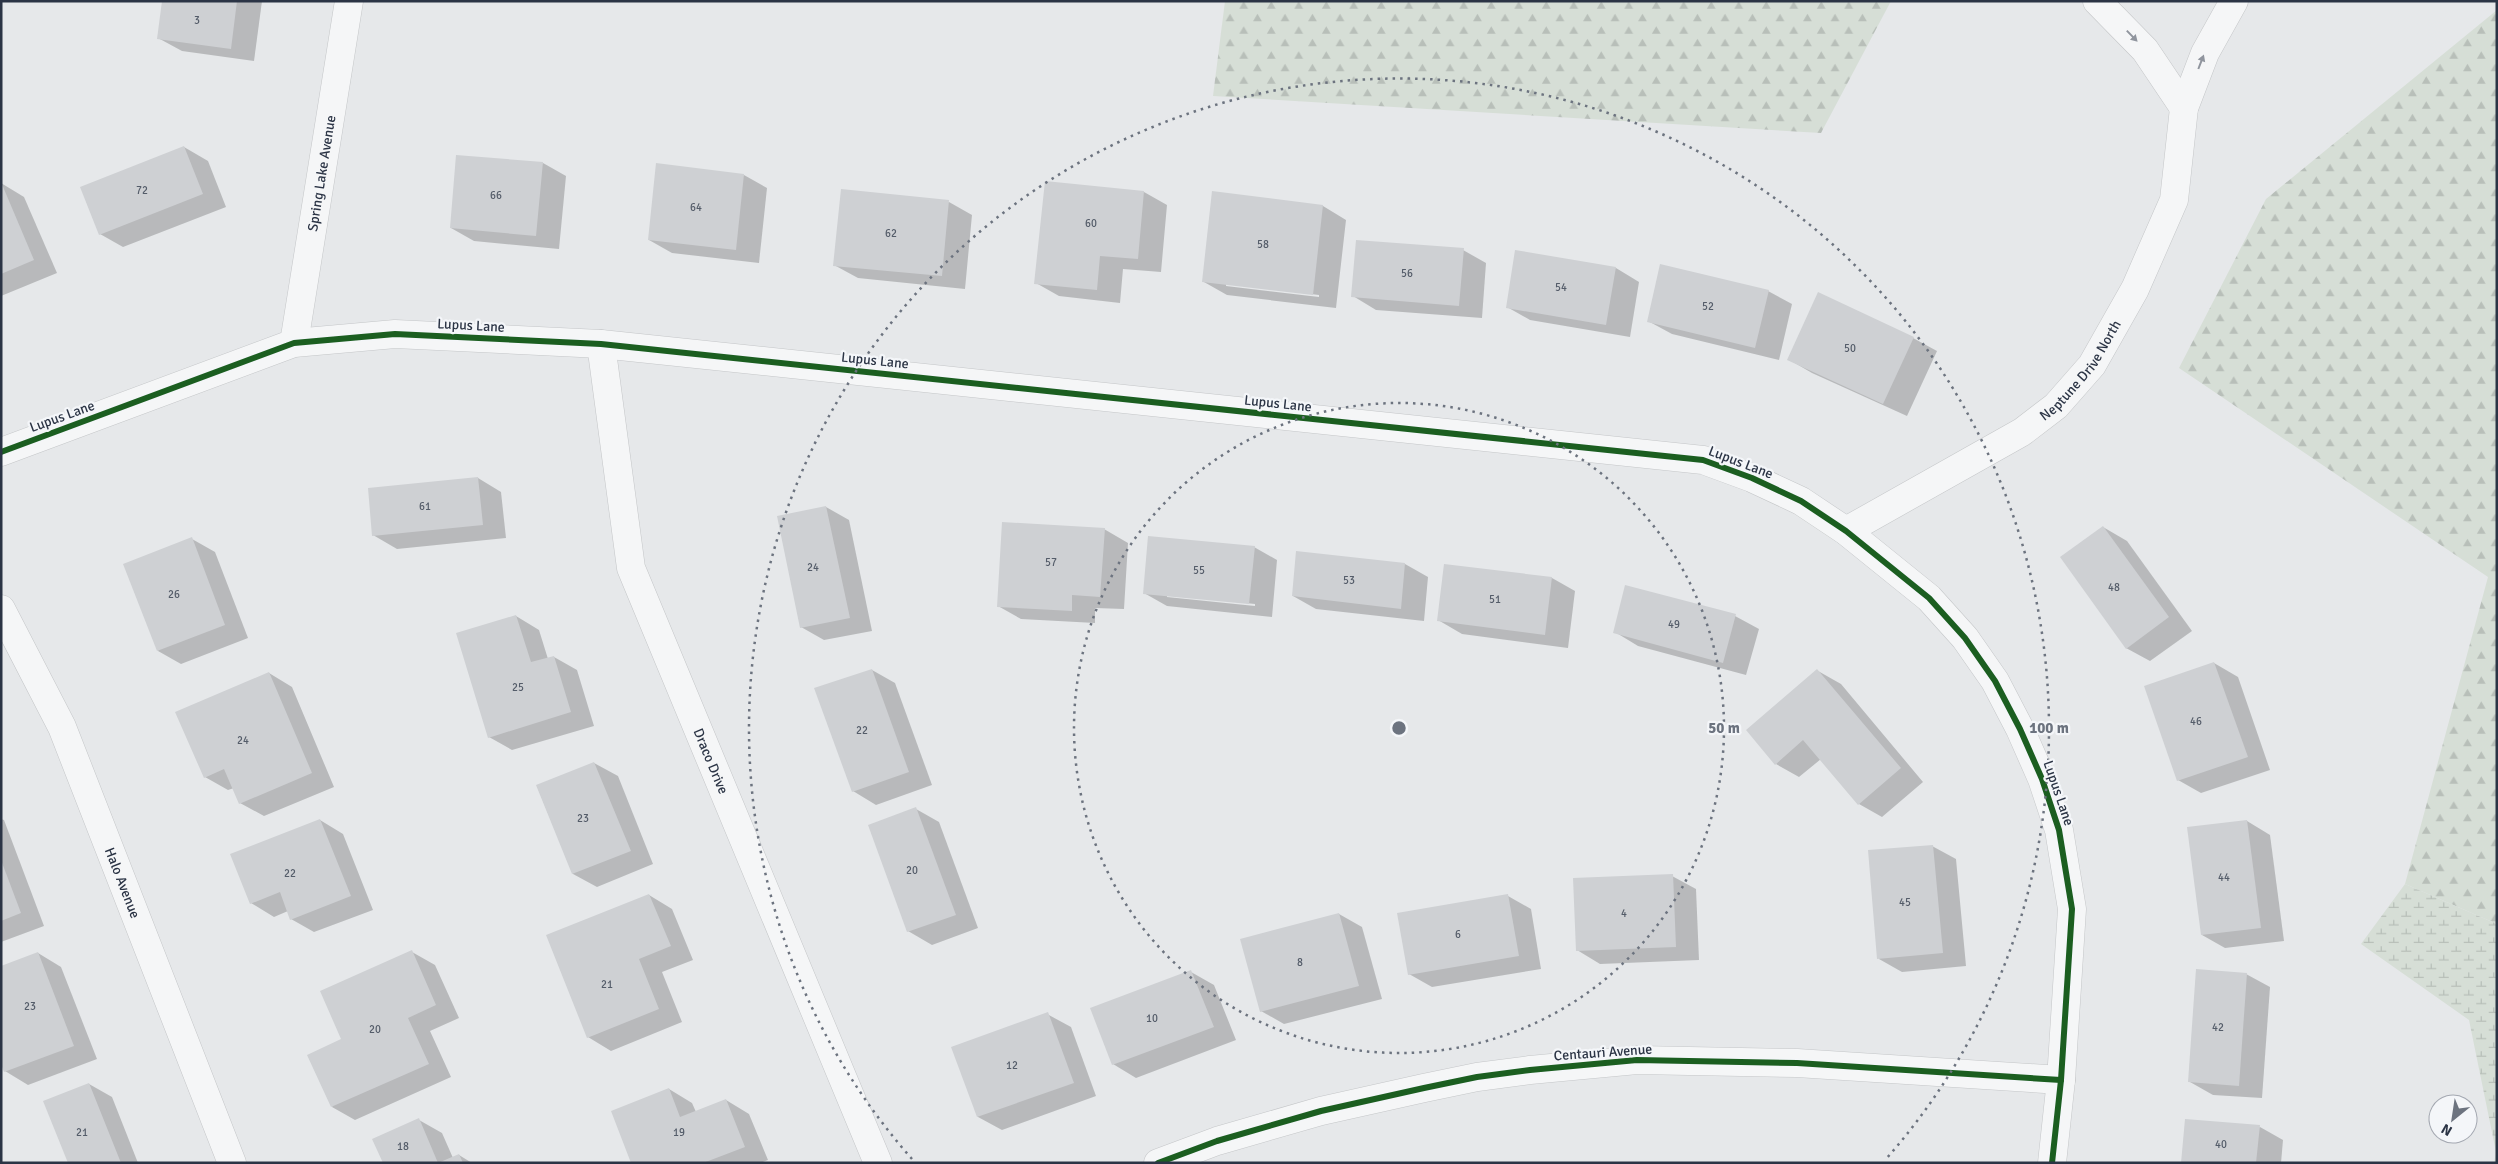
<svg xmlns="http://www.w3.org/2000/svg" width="2498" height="1164" font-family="Signika,sans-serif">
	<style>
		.forest { fill: url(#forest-firs) }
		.wetland { fill: url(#wetland-marsh) }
		.shadow { fill: #0003; fill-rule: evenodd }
		.building { fill: #ced0d3 }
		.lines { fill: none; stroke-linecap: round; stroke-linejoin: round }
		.minor-casing { stroke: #c4c6c8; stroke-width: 29 }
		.minor { stroke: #f5f6f7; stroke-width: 28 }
		.cycleway-casing { stroke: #f4f6f9; stroke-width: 9 }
		.cycleway { stroke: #1b5e20; stroke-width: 6 }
		.oneway { fill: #90959e }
		.ring { fill: none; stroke: #6c737f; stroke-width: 2.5; stroke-dasharray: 2.5 5 }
		.labels { text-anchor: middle; stroke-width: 4.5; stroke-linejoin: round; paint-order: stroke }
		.number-label { font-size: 11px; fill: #545c69 }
		.street-label { font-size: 14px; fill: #2b3445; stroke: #f4f6f9 }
		.centre { fill: #6c737f; stroke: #f4f6f9; stroke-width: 2.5 }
		.ring-label { font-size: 15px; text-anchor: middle; font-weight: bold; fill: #6c737f; stroke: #f4f6f9; stroke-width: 4.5; stroke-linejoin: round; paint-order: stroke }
	</style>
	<defs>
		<pattern id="forest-firs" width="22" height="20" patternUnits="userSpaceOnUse" patternTransform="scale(1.25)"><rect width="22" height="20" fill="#d6ded6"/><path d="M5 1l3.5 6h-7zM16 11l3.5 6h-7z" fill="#b8bfb9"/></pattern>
		<pattern id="wetland-marsh" width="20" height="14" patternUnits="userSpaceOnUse" patternTransform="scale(1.25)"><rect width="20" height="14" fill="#d6ded6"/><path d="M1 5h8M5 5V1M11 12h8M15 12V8" fill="none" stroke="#b8bfb9"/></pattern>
	</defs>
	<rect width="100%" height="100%" fill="#e6e8ea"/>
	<g class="forest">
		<path d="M1225,1H1891L1821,133L1213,96Z"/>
		<path d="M2497,10V924L2405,884L2488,577L2179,368L2266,199Z"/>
	</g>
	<path class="wetland" d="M2405,884L2497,924V1163H2494L2496,1152L2469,1020L2361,944Z"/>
	<g class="shadow">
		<path d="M163,1H262L254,61L182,51L158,38Z"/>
		<path d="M184,147L208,161L226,207L123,247L100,234Z"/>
		<path d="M543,163L566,176L559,249L474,241L451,228Z"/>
		<path d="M744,175L767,188L759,263L672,253L649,240Z"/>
		<path d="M1046,182L1144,192L1167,205L1161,272L1123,269L1120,303L1059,296L1036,283Z"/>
		<path d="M1,183L24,197L57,273L1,296Z"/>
		<path d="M1213,193L1323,206L1346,220L1336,308L1227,295L1204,282ZM1226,284L1319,295V297L1226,286Z"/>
		<path d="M949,202L972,215L965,289L858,278L834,265Z"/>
		<path d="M1463,250L1486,263L1482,318L1376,310L1353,296Z"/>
		<path d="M1616,268L1639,282L1630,337L1530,320L1507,307Z"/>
		<path d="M1768,291L1792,304L1779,360L1672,334L1648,321Z"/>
		<path d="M1913,338L1937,351L1907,416L1812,373L1788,359Z"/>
		<path d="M478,478L501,492L506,538L397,549L373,535Z"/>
		<path d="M826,507L849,520L872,631L824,640L801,627Z"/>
		<path d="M2103,527L2127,541L2192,631L2150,661L2126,648Z"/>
		<path d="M1104,529L1128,543L1124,609L1095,608V623L1021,619L998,606Z"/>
		<path d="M192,539L215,552L248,638L181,664L158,651Z"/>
		<path d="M1254,547L1277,560L1272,617L1167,606L1144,593ZM1167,595L1255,604V606L1167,597Z"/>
		<path d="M1297,553L1405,564L1428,577L1424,621L1316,609L1293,596Z"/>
		<path d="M1445,565L1552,578L1575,591L1568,648L1462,634L1438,620Z"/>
		<path d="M516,616L539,630L548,659L554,657L577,670L594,726L512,750L489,737Z"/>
		<path d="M1735,616L1759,629L1746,675L1638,646L1615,632Z"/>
		<path d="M2214,663L2238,677L2270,770L2201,793L2178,780Z"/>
		<path d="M872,670L895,683L932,785L876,805L853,791Z"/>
		<path d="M1818,671L1841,684L1923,782L1882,817L1859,804L1821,759L1799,777L1776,764Z"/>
		<path d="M269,673L292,687L334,787L264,816L240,803L234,788L228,790L205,777Z"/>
		<path d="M594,763L618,776L653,864L597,887L573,874L537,786Z"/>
		<path d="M916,809L939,822L978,928L932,945L908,931Z"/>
		<path d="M1,819L4,820L44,926L1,942Z"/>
		<path d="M320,820L343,834L373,910L314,932L291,919L288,911L274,917L251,903Z"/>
		<path d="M2247,821L2270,835L2284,941L2225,948L2202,935Z"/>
		<path d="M1932,846L1956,859L1966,966L1902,972L1879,959Z"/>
		<path d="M1672,876L1696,889L1699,960L1600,964L1577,950Z"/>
		<path d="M649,895L672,909L693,960L662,972L682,1022L611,1051L588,1037Z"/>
		<path d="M1508,896L1531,909L1541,969L1432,987L1409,974Z"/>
		<path d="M1339,914L1362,927L1382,999L1284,1024L1261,1011Z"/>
		<path d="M412,952L435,965L459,1018L430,1031L451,1077L355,1120L332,1107Z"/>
		<path d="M38,953L61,967L97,1059L28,1085L5,1071Z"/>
		<path d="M1191,972L1214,985L1236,1040L1136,1078L1113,1064Z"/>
		<path d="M2246,974L2270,987L2262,1098L2213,1095L2190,1082Z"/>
		<path d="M1047,1014L1071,1027L1096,1096L1002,1130L978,1117L953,1047Z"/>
		<path d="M89,1084L112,1097L138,1163H69Z"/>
		<path d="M669,1089L692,1103L696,1112L726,1100L749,1114L768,1160L760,1163H632Z"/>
		<path d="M419,1120L442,1133L453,1158L459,1155L472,1163H384Z"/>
		<path d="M2260,1127L2283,1140L2281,1163H2183Z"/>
	</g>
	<g class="building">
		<path d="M162,1H237L231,49L157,39Z"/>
		<path d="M184,146L203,194L99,235L80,187Z"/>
		<path d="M456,155L543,162L536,236L450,228Z"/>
		<path d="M656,163L744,174L736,250L648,240Z"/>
		<path d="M1045,181L1144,191L1138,259L1100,256L1097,290L1034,284Z"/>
		<path d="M1,182L34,260L1,274Z"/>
		<path d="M841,189L949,200L942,276L833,266Z"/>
		<path d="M1212,191L1323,205L1313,295L1202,282Z"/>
		<path d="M1356,240L1464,248L1459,306L1351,297Z"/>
		<path d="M1515,250L1616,267L1606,325L1506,308Z"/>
		<path d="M1660,264L1769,290L1755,348L1647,322Z"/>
		<path d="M1818,292L1914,337L1883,404L1787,360Z"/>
		<path d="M478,477L483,525L372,536L368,488Z"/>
		<path d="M826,506L850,618L800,628L777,516Z"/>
		<path d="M1002,522L1105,528L1100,597L1072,595V611L997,607Z"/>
		<path d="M2103,526L2169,617L2126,649L2060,557Z"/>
		<path d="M1148,536L1255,546L1249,604L1143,594Z"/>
		<path d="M192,537L225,625L157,651L123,564Z"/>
		<path d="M1296,551L1405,563L1401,609L1292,596Z"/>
		<path d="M1444,564L1552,577L1545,635L1437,621Z"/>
		<path d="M1625,585L1736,614L1723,663L1613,633Z"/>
		<path d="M516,615L531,662L554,656L571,712L488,738L456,633Z"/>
		<path d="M2214,662L2248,757L2177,781L2144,686Z"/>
		<path d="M872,669L909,772L852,792L814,688Z"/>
		<path d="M1817,669L1901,768L1858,805L1803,740L1775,765L1746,730Z"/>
		<path d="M269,672L312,773L239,804L224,769L204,778L175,712Z"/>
		<path d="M594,762L631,851L572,874L536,785Z"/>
		<path d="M916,807L956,915L907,932L868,825Z"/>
		<path d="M320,819L351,896L290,920L280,892L250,904L230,854Z"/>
		<path d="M2247,820L2261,928L2201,935L2187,827Z"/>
		<path d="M1933,845L1943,953L1877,959L1868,850Z"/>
		<path d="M1,860L21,913L1,921Z"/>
		<path d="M1673,874L1676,947L1576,951L1573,878Z"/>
		<path d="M649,894L671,946L639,959L659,1009L587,1038L546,935Z"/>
		<path d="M1508,894L1519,956L1408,975L1397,913Z"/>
		<path d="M1339,913L1359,986L1260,1012L1240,939Z"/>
		<path d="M412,950L436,1005L408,1018L429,1064L331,1107L307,1055L341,1039L320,991Z"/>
		<path d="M38,952L74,1046L4,1072L1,1064V966Z"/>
		<path d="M2196,969L2247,973L2239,1086L2188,1082Z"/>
		<path d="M1191,970L1214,1027L1112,1065L1090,1008Z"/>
		<path d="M1048,1012L1074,1083L977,1117L951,1047Z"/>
		<path d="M89,1083L121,1163H68L43,1101Z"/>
		<path d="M669,1088L680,1117L726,1099L745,1147L703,1163H631L611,1111Z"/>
		<path d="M419,1118L438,1163L459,1154L463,1163H383L372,1139Z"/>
		<path d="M2185,1119L2260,1125L2256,1163H2181Z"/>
	</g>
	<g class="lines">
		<defs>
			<g id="minor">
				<path d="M2097,1L2145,50L2184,108"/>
				<path id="s1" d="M294,343L349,1"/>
				<path id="s2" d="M601,344L631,568L878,1163"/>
				<path d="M1,452L294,343L395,334L601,344L1703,460L1752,478L1801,501L1846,531L1929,598L1965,638L1995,681L2020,729L2042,779L2059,830L2072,909L2061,1080L2052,1163"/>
				<path id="s3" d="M1846,531L2022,432L2056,406L2092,365L2135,289L2174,200L2184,108L2205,53L2234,1"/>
				<path id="s4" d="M1,609L62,727L232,1163"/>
				<path d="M1158,1163L1217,1141L1321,1111L1424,1088L1477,1077L1530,1070L1637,1060L1797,1063L2061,1080"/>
			</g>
		</defs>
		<use href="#minor" class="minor-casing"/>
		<use href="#minor" class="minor"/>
		<defs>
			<g id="cycleway">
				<path d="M1,452L294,343L395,334L601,344L1703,460L1752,478L1801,501L1846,531L1929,598L1965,638L1995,681L2020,729L2042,779L2059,830L2072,909L2061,1080L2052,1163"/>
				<path d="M1158,1163L1217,1141L1321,1111L1424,1088L1477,1077L1530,1070L1637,1060L1797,1063L2061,1080"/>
			</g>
		</defs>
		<use href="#cycleway" class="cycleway-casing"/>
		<use href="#cycleway" class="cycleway"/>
	</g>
	<defs><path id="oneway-solid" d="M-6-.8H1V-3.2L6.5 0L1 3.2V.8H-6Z" transform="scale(1.25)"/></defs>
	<g class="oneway">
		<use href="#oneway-solid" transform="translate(2132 36) rotate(46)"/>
		<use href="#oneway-solid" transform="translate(2201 62) rotate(-69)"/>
	</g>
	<g class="ring">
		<circle cx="1399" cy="728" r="325"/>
		<path d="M912 1159A650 650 0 1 1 1886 1159"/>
	</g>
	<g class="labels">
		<g class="number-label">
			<text x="197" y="24">3</text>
			<text x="142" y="194">72</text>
			<text x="496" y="199">66</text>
			<text x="696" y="211">64</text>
			<text x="1091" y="227">60</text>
			<text x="891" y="237">62</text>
			<text x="1263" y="248">58</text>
			<text x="1407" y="277">56</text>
			<text x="1561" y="291">54</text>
			<text x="1708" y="310">52</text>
			<text x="1850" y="352">50</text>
			<text x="425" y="510">61</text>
			<text x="1051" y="566">57</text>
			<text x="813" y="571">24</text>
			<text x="1199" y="574">55</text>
			<text x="1349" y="584">53</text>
			<text x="2114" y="591">48</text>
			<text x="174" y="598">26</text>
			<text x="1495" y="603">51</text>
			<text x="1674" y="628">49</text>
			<text x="518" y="691">25</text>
			<text x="2196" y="725">46</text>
			<text x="862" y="734">22</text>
			<text x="243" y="744">24</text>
			<text x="583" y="822">23</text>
			<text x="912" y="874">20</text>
			<text x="290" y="877">22</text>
			<text x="2224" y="881">44</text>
			<text x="1905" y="906">45</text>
			<text x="1624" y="917">4</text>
			<text x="1458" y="938">6</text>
			<text x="1300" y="966">8</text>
			<text x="607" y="988">21</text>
			<text x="30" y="1010">23</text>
			<text x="1152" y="1022">10</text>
			<text x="2218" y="1031">42</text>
			<text x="375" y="1033">20</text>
			<text x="1012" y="1069">12</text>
			<text x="82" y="1136">21</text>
			<text x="679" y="1136">19</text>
			<text x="2221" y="1148">40</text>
			<text x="403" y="1150">18</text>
		</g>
		<g class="street-label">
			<text dy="5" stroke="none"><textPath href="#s1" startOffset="172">Spring Lake Avenue</textPath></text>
			<text transform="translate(471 325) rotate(3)" y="5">Lupus Lane</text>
			<text transform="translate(875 360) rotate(6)" y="5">Lupus Lane</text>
			<text dy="5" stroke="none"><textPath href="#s3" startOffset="288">Neptune Drive North</textPath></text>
			<text transform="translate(1278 403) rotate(6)" y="5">Lupus Lane</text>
			<text transform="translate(62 416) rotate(-20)" y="5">Lupus Lane</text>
			<text transform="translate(1741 462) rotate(21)" y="5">Lupus Lane</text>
			<text dy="5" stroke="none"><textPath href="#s2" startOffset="435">Draco Drive</textPath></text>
			<text transform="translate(2059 793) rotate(71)" y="5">Lupus Lane</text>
			<text dy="5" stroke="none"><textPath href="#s4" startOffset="300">Halo Avenue</textPath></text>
			<text transform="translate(1603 1052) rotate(-4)" y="5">Centauri Avenue</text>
		</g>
	</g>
	<circle cx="1399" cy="728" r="8" class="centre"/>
	<g class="ring-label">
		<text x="1724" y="733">50 m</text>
		<text x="2049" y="733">100 m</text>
	</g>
	<rect width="2498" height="1164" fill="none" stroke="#2b3445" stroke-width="5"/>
	<g transform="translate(2453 1119) rotate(210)"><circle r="24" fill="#f4f6f9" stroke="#a4a8b1"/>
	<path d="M0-4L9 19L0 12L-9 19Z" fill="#6c737f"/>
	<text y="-8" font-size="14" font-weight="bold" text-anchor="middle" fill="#2b3445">N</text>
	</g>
</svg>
